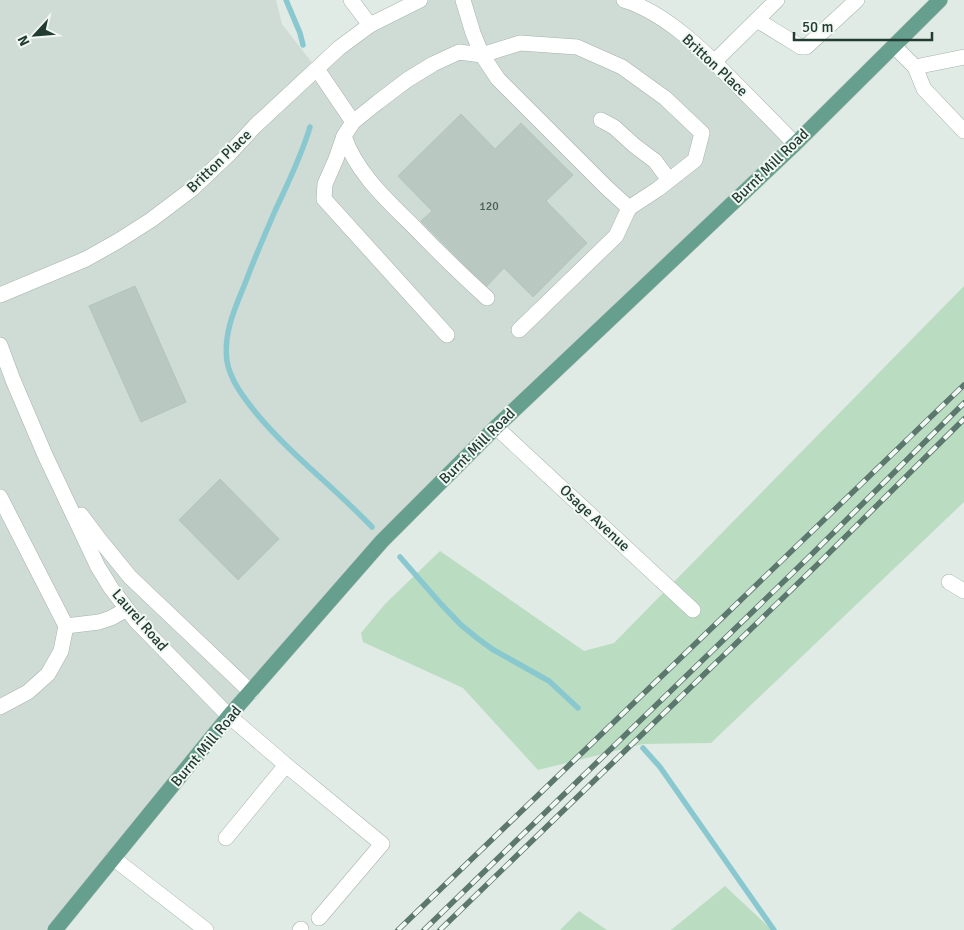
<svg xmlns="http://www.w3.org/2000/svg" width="964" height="930" font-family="Signika,sans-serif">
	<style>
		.built { fill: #cfdbd5 }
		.green { fill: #badcc1 }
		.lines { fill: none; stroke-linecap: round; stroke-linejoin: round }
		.stream { stroke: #8ac8cf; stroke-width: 5.5 }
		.building { fill: #b9c9c1; stroke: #b3c4bc }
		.minor-casing { stroke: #a4b3ad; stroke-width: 16 }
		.major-casing { stroke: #c1c8c6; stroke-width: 16 }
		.minor { stroke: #fff; stroke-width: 15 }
		.major { stroke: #669f8d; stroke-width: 15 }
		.rail-casing { stroke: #5c776e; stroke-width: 5.5 }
		.rail { stroke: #f1f8f4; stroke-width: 4; stroke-dasharray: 11; stroke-linecap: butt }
		.labels { text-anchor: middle; stroke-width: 4; stroke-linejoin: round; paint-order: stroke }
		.number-label { font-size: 12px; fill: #485e56 }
		.street-label { font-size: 15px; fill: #223b33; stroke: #f1f8f4 }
	</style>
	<rect width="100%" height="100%" fill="#e1ebe6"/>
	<path class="built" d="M0,0H276L282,24L317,69L420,0H624L659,17L795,144L382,541L55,930H0Z"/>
	<g class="green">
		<path d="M964,286V502L711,743L643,744L538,770L463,688L363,642L361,633L385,604L440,551L584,651L614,643Z"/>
		<path d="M725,886L772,930H671Z"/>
		<path d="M579,911L607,930H560Z"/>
	</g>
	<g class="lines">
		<g class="stream">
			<path d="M286,0L300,33L303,45"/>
			<path d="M310,127C301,157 288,183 275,211C265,234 255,257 246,281C236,306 223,332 227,361C230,380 244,398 256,413C291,455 335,488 372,527"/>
			<path d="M400,557L441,604L461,625L477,638L492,649L549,681L578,708"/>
			<path d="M643,748L660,767L774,930"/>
		</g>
	</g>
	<g class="building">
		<path d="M461,114L495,149L521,123L573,175L546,201L587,243L533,297L504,268L486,287L421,221L432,211L398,176Z"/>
		<path d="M135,286L186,402L141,422L89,306Z"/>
		<path d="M220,479L279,539L238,580L179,520Z"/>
	</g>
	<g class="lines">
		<defs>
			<g id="minor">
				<path d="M351,0L370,25"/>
				<path d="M463,0L473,33L482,55L498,79L607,188L629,208L658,189L695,160L702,133L665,98L622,67L577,47L520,43L482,55L459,52L433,64L407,80L378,102L353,122L344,136C356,173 389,202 416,229C439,253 463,276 487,298"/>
				<path d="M624,0C667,13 707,54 738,86C757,105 776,124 795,144"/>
				<path d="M757,20L801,47H806L857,0"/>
				<path d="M894,46L915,67L924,89L964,131"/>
				<path d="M714,62L777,0"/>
				<path d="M915,67L964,57"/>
				<path d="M317,69L353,122"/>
				<path d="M601,120L614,127L635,146L655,161L669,180"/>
				<path d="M344,136L336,159L325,184L324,199L447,335"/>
				<path d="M0,295L86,259L118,241L151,220L192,189L230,153L255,126L339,48L370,25L420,0"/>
				<path d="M519,330L616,236L629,208"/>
				<path d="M0,345L13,380L45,455L98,567L111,588L136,621L229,716L286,765L382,844L319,918"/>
				<path d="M496,427L693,610"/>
				<path d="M0,497L66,626L61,651L48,674L28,692L0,707"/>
				<path d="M81,515L99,539L130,577L251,692"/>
				<path d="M949,582L964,591"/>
				<path d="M66,626L99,622L111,618L127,609"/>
				<path d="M226,838L286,765"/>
				<path d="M113,858L206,930"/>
				<path d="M300,930L301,929"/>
			</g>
			<path id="major" d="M55,930L229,716L382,541L496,427L795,144L940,0"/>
		</defs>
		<use href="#minor" class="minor-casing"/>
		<use href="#major" class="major-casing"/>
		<use href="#minor" class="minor"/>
		<use href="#major" class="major"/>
		<defs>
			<g id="rail">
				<path d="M398,930L964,385"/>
				<path d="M424,930L809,557L964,403"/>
				<path d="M440,930L817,565L964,419"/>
			</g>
		</defs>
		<use href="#rail" class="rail-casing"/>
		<use href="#rail" class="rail"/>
	</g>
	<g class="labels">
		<g class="number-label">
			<text x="489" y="210">120</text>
		</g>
		<g class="street-label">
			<text transform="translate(715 65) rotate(43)" y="5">Britton Place</text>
			<text transform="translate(219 161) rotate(-44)" y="5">Britton Place</text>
			<text transform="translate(770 166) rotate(-44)" y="5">Burnt Mill Road</text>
			<text transform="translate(477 446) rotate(-45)" y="5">Burnt Mill Road</text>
			<text transform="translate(595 518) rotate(43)" y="5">Osage Avenue</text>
			<text transform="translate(140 620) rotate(49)" y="5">Laurel Road</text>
			<text transform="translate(206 746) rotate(-50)" y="5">Burnt Mill Road</text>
		</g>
	</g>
	<g transform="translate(35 35) rotate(244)" stroke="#f1f8f4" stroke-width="4" paint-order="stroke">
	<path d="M0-4L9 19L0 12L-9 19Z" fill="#223b33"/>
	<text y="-8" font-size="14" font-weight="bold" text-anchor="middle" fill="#223b33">N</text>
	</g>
	<path d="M794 32v8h138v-8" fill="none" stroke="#223b33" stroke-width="2.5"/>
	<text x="802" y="32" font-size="15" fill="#223b33" stroke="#f1f8f4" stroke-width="4" paint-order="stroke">50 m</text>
</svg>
